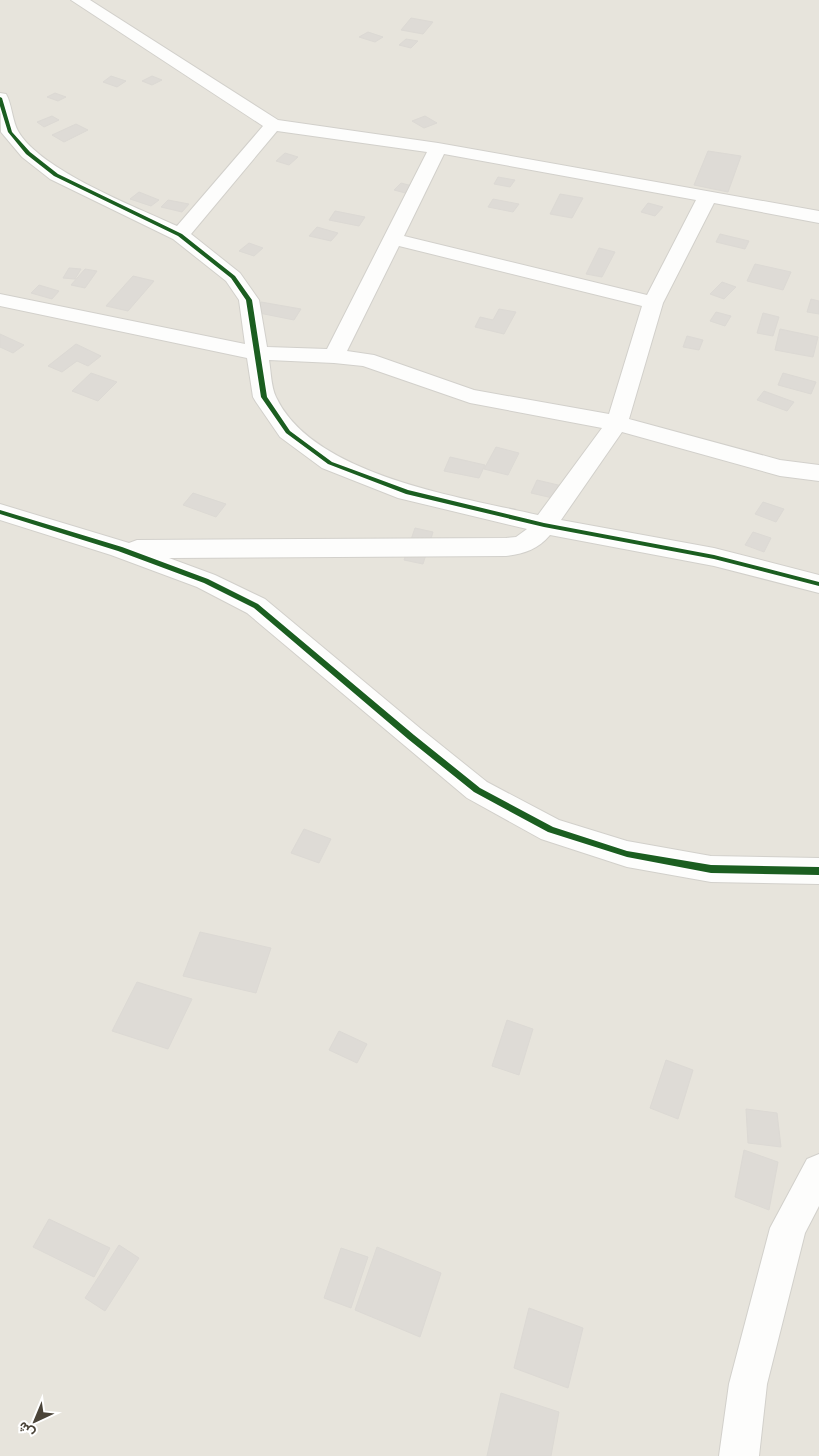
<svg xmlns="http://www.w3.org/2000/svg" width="819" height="1456" font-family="Jost,Vazirmatn,sans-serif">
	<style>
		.residential { fill: #e7e4dc }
		.building { fill: #dedbd6; stroke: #dcd9d4 }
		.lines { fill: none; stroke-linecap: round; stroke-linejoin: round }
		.minor-casing { stroke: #d2d0cb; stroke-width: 2 }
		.minor { fill: #fdfdfc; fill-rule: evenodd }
		.cycleway-casing { stroke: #fff; stroke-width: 3 }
		.cycleway { fill: #1b5e20; fill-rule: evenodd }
	</style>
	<rect width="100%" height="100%" fill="#f4f2ee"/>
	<rect class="residential" x="0" y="0" width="819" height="1456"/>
	<g class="building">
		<path d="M411,18L433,22L423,34L401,30Z"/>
		<path d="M368,32L383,37L375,42L359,37Z"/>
		<path d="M406,39L418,41L411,48L399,45Z"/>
		<path d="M111,76L126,81L117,87L103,82Z"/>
		<path d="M152,76L162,80L152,85L142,81Z"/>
		<path d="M55,93L66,97L58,101L47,97Z"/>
		<path d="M52,116L59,120L44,127L37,122Z"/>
		<path d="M425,116L437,123L424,128L412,121Z"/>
		<path d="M76,124L88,130L64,142L52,135Z"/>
		<path d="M708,151L741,156L728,192L694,185Z"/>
		<path d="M285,153L298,157L289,165L276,161Z"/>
		<path d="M498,177L515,180L510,187L494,184Z"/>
		<path d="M401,183L416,187L409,194L394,190Z"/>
		<path d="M139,192L159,200L151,206L130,199Z"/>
		<path d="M560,194L583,198L572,218L550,214Z"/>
		<path d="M493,199L519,204L513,212L488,207Z"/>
		<path d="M168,200L189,204L182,212L161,207Z"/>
		<path d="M648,203L663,207L655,216L641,212Z"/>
		<path d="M335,211L365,217L359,226L329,220Z"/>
		<path d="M317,227L338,233L331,241L309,236Z"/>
		<path d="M720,234L749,241L745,249L716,242Z"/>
		<path d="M249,243L263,248L254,256L239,251Z"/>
		<path d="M599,248L615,252L602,277L586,274Z"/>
		<path d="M755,264L791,272L783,290L747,281Z"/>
		<path d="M69,268L81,269L75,279L63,278Z"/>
		<path d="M85,269L97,271L85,288L71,285Z"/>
		<path d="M133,276L154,281L128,311L106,306Z"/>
		<path d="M722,282L736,287L724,299L710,294Z"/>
		<path d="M39,285L59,291L52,299L31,293Z"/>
		<path d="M811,299L819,301V314L807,312Z"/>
		<path d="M261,302L301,309L294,320L254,312Z"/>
		<path d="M499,309L516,312L504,334L475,327L480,317L493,320Z"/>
		<path d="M716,312L731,316L725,326L710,321Z"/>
		<path d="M763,313L779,317L773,336L757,333Z"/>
		<path d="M780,329L818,337L813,357L775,350Z"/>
		<path d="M0,334L24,345L13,353L0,347Z"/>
		<path d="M687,336L703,340L699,350L683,347Z"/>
		<path d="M76,344L101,356L88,366L77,361L62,372L48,366Z"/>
		<path d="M91,373L117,382L98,401L72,391Z"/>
		<path d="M783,373L816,382L811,394L778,385Z"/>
		<path d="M764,391L794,402L787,411L757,400Z"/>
		<path d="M496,447L519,453L508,475L484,469Z"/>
		<path d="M450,457L485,465L479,478L444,471Z"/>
		<path d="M537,480L575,489L570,502L531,493Z"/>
		<path d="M193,493L226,504L216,517L183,505Z"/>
		<path d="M763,502L784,509L776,522L755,514Z"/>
		<path d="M415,528L433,532L423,564L404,560Z"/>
		<path d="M753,532L771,538L764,552L745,545Z"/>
		<path d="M304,829L331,839L319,863L291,853Z"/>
		<path d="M200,932L271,948L256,993L183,976Z"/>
		<path d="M137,982L192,999L168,1049L112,1031Z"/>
		<path d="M507,1020L533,1029L519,1075L492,1066Z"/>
		<path d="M339,1031L367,1044L357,1063L329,1050Z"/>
		<path d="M666,1060L693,1070L678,1119L650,1108Z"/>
		<path d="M746,1109L777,1113L781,1147L748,1143Z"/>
		<path d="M744,1150L778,1162L769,1210L735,1197Z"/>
		<path d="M49,1219L110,1248L94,1277L33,1247Z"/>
		<path d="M119,1245L139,1258L105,1311L85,1298Z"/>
		<path d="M377,1247L441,1273L420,1337L355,1310Z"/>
		<path d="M341,1248L368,1257L351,1308L324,1298Z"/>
		<path d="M529,1308L583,1328L568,1388L514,1368Z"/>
		<path d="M501,1393L559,1412L551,1456H487Z"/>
	</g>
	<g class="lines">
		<defs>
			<g id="minor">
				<path d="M71,0H90L278,120L438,143L819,211V223L714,203L663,303L629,419L780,460L819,465V481L780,476L622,432L561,520L714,548L819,575V593L714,566L550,535C538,549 524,554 506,556L169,558L215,575L265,599L421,729L487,782L559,820L627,841L711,856L819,858V884L711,882L627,867L541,839L467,798L247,613L197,587L111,555L0,520V504L129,543L137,540L506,538L516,537L527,529L398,498L322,468L280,437L256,402L253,397L247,358L0,306V294L245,344L239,300L226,281L173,239L50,179L22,157L1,132L0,93L6,94L8,98C12,108 13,122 18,131C40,170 136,207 177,226L263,126ZM277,131L427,152L327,349L267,347L259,300L240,273L191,234ZM444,154L696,200L647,295L404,236ZM399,246L642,306L609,414L474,390L374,355L347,351ZM269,360L334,363L363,366L470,403L602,428L538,515C461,497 313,476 276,397C271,387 271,371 269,360Z"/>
				<path d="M819,1154V1206L805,1233L767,1384L759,1456H719L729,1384L770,1228L807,1159Z"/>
			</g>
		</defs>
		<use href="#minor" class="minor-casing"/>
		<use href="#minor" class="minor"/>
		<defs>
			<g id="cycleway">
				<path d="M0,97L2,98L12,132L30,152L58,174L182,234L235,276L252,300L267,397L290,431L332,462L408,490L544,523L714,555L819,582V586L714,559L544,527L406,494L328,464L286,433L261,397L246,300L231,278L178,236L54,176L26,154L8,132L0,106Z"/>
				<path d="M0,510L122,547L208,579L258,604L414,735L480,788L553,827L627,851L711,865L819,867V875L711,873L627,857L548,832L474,792L408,739L254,608L204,583L118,551L0,514Z"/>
			</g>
		</defs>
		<use href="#cycleway" class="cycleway-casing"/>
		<use href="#cycleway" class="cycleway"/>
	</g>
	<g transform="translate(35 1421) rotate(224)" stroke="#ffffff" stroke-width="4" paint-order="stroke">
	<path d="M0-4L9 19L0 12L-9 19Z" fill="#4b4439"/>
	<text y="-8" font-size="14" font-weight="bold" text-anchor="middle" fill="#4b4439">ش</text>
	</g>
</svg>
